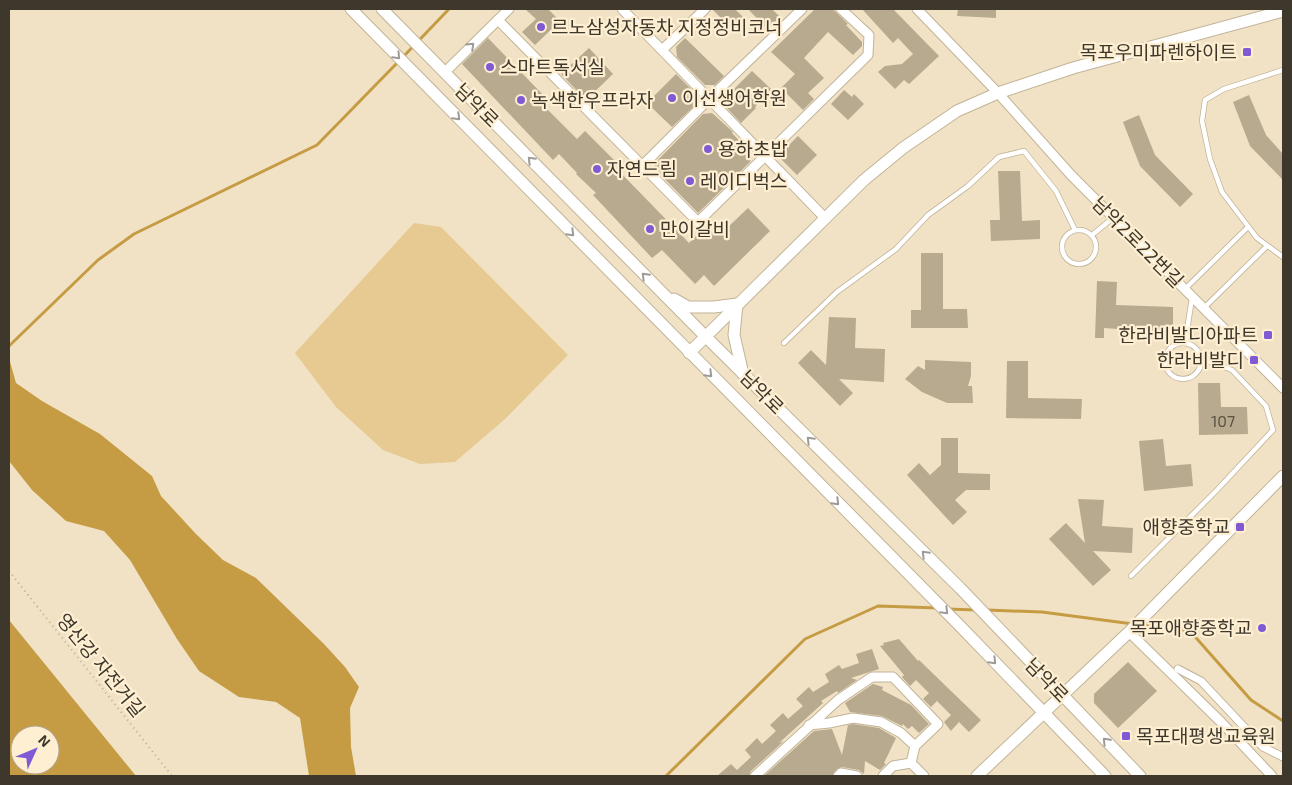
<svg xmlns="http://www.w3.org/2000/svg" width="1292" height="785" font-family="'Exo 2','Noto Sans KR',sans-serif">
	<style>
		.green { fill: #e6ca92 }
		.water { fill: #c59c44; fill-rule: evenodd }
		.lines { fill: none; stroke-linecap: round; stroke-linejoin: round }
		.stream { stroke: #c59c44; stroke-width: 3 }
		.building { fill: #b8aa8e }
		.service-casing { stroke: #c1b397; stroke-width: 6 }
		.pedestrian-casing { stroke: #c1b397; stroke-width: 9 }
		.minor-casing { stroke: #c1b397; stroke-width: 11 }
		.tertiary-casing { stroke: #c1b397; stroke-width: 13 }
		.path { stroke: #b8ac95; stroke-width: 2; stroke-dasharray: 1 4; stroke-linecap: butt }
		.service { stroke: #fff; stroke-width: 4.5 }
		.pedestrian { stroke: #fff; stroke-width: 7 }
		.minor { stroke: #fff; stroke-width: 9 }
		.tertiary { stroke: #fff; stroke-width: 11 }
		.oneway { stroke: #9e9b96 }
		.poi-dot { fill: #805ad4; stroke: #feefd2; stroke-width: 2 }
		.labels { text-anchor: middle; stroke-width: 4.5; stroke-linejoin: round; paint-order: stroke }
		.number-label { font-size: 16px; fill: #5c5444 }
		.poi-label { font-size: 19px; fill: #3d372c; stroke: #feefd2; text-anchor: start }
		.street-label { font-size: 19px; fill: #3d372c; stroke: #feefd2 }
	</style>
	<rect width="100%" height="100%" fill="#f1e2c5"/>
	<path class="green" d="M414,223L441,227L568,355L505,419L455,462L420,464L383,450L336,407L295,353Z"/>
	<g class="water">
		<path d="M9,358L16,383L42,401L100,434L152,476L161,496L196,534L223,560L256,578L324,644L345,667L359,687L350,708L351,747L356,776H309L300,718L276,702L239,697L199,671L177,639L130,560L104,531L66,521L32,490L9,461Z"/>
		<path d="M9,620L136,776H9ZM20,735H50V765H20Z"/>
	</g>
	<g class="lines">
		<g class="stream">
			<path d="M403,57L449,9"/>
			<path d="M9,346L98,260L134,234L317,145L399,61"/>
			<path d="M947,609L976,610"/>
			<path d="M987,610L1042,612L1133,624"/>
			<path d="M1141,625L1190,631L1251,700L1283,721"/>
			<path d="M666,776L805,639L878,606L938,608"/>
		</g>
	</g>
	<g class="building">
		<path d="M525,9H548L560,21L535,45L522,32L536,19Z"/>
		<path d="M712,9H735L744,18L732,29Z"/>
		<path d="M748,9H772L780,17L767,29Z"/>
		<path d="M815,9H833L848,24L846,25L862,42V46L853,55L828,32L804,58L824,78L808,93L814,99L803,110L781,88L795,74L771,52Z"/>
		<path d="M862,9H893L939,56L909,84L904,80L895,89L878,72L885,66L902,64L913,54L898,38L893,43Z"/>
		<path d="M958,9H996V18L957,16Z"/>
		<path d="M488,38L548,100L543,105L577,139L585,131L618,164L615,167L689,243L706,226L715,235L724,226L726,229L748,208L770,231L714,286L704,275L695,284L662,250L652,258L593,195L596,193L576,174L577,173L559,154L553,160L462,64Z"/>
		<path d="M685,38L724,76L715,85H705L677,57L676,47Z"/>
		<path d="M589,48L613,74L586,100L561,74Z"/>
		<path d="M752,71L771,89L755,107L756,108L741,123L727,108L726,97Z"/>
		<path d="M676,74L691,89L693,107L672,127L647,103Z"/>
		<path d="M844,90L852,97L854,94L864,104L848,120L831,104Z"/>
		<path d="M1249,95L1266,135L1283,154V180L1250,146L1233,102Z"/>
		<path d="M712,113L733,132L732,133L750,152L752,157L750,162L698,213L654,168L655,163L703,114Z"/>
		<path d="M1139,115L1155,155L1193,194L1180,207L1140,166L1123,122Z"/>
		<path d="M798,136L817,155L797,175L781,159L783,151Z"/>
		<path d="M998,171H1020L1022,221L1040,220V239L991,241L990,220H1000Z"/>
		<path d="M921,253H943V309H967L968,328H911V310H921Z"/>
		<path d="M1097,281L1117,282L1116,305L1173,307V333L1104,328V338H1095Z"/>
		<path d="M829,317L856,318L855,348L885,349L884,382L839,379L853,393L840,406L798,363L811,350L826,365Z"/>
		<path d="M925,360L971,362V376L968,386H972L973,403H947L922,392L905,379L918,366L925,370Z"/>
		<path d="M1007,361H1028V398L1082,399L1081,419L1006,418Z"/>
		<path d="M1198,383H1220L1221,407H1247L1248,434L1199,435Z"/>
		<path d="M941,438H958V473L990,474V490H966L955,500L967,512L953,525L907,475L919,463L930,475L941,465Z"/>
		<path d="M1163,439L1166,466L1191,464L1193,486L1144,491L1139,441Z"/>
		<path d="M1078,499L1104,500L1102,526L1133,528L1132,553L1093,551L1111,570L1093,586L1049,539L1066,523L1085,543Z"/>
		<path d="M899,639L918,661L919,660L981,720L969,732L959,722L951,731L944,722L951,715L937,701L931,707L923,699L929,693L916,680L910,686L902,677L904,675L880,646L884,645L883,643Z"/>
		<path d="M872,649L879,669L851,678L857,680L838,693L837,691L821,701L823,703L779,743L784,741L751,771L749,776H717L731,764L737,770L751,757L745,750L757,738L762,744L776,731L770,725L783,713L788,719L803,706L796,699L809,687L813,692L829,682L825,674L839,665L842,669L859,663L856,654Z"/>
		<path d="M1128,662L1157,691L1118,728L1094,703V694Z"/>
		<path d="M873,684L883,687L882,690L911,705L929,724L919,733L912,726L908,729L903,724L902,726L882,716L850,712L845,703Z"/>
		<path d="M853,724L879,728L896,738L884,763L886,764L880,770L865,761L864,774L859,770L842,767L837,769L832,776H764L814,731L832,729L842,755L848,725Z"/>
	</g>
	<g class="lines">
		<defs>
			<g id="service">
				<path d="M1283,70L1224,89L1205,100L1202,121L1210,159L1222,192L1257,238L1283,257"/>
				<circle cx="1079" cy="247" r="17"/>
				<path d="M1092,235L1113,218"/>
				<path d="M1185,289L1248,227"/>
				<path d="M1204,308L1267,246"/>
				<path d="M784,343L837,292L896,249L928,215L968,186L999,157L1024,151L1056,191L1075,230"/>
				<path d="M1185,343L1192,298"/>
				<circle cx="1183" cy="361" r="18"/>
				<path d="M1131,576L1217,490L1273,430L1266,406L1232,370L1201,359"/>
			</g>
			<path id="pedestrian" d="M1178,669L1201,681L1263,747L1283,757"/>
			<g id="minor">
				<path d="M622,9L825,218"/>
				<path d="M917,9L998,93L1071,175L1283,388"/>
				<path d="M498,20L698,222L868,55L869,35L841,9"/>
				<path d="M662,50L705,9"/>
				<path d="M445,72L509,9"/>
				<path d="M642,166L709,99L802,9"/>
				<path d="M1129,632L1221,722L1272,776"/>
				<path d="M809,725L829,723L853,718L881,722L901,733L915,746"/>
				<path d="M755,776L838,700L872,677H893L938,724L915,746L911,763L924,776"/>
				<path d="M838,776L841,773L857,776"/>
				<path d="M883,776L893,766L911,763"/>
			</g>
			<g id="tertiary">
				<path d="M351,9L959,625L1105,776"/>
				<path d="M382,9L705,336L960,588L1140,776"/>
				<path d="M674,299L688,307H714L737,304L734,335L743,374"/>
				<path d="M689,353L864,180L903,148L957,111L998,93L1073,68L1283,11"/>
				<path d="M977,776L1129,632L1283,476"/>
			</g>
		</defs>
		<use href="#service" class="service-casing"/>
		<use href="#pedestrian" class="pedestrian-casing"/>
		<use href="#minor" class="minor-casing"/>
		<use href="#tertiary" class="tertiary-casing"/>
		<path class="path" d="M9,571L172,776"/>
		<use href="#service" class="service"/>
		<use href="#pedestrian" class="pedestrian"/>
		<use href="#minor" class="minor"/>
		<use href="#tertiary" class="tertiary"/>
	</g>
	<defs><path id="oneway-chevron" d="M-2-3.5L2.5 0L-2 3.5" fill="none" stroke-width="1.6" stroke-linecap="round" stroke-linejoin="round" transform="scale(1.25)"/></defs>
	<g class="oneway">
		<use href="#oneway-chevron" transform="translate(471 46) rotate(-44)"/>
		<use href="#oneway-chevron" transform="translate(397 56) rotate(46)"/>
		<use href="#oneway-chevron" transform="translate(457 117) rotate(45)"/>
		<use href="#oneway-chevron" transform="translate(531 160) rotate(-135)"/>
		<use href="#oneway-chevron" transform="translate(571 233) rotate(45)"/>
		<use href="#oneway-chevron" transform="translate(645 276) rotate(-135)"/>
		<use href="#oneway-chevron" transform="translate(709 374) rotate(45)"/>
		<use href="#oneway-chevron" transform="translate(810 440) rotate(-135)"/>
		<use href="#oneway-chevron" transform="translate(836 502) rotate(45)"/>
		<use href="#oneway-chevron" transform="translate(925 554) rotate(-135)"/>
		<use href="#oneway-chevron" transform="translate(945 611) rotate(45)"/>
		<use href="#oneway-chevron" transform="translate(993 661) rotate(46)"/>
		<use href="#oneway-chevron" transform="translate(1106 741) rotate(-134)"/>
	</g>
	<g class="poi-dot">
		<circle cx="541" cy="27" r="5"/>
		<rect x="1242" y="47" width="10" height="10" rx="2.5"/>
		<circle cx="490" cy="67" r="5"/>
		<circle cx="672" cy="98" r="5"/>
		<circle cx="521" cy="100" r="5"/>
		<circle cx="708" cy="149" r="5"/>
		<circle cx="597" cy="169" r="5"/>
		<circle cx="690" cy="181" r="5"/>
		<circle cx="650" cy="229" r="5"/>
		<rect x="1263" y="330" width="10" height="10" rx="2.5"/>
		<rect x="1249" y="355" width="10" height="10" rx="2.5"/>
		<rect x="1235" y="522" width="10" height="10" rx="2.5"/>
		<circle cx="1262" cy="628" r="5"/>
		<rect x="1121" y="731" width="10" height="10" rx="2.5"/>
	</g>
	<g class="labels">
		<g class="number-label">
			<text x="1223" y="427">107</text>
		</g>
		<g class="poi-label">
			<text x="551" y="34">르노삼성자동차 지정정비코너</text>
			<text x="1237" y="59" text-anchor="end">목포우미파렌하이트</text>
			<text x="500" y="74">스마트독서실</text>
			<text x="682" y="105">이선생어학원</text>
			<text x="531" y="107">녹색한우프라자</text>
			<text x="718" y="156">용하초밥</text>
			<text x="607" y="176">자연드림</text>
			<text x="700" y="188">레이디벅스</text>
			<text x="660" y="236">만이갈비</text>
			<text x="1258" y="342" text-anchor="end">한라비발디아파트</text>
			<text x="1244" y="367" text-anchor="end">한라비발디</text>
			<text x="1230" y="534" text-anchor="end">애향중학교</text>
			<text x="1252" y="635" text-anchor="end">목포애향중학교</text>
			<text x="1136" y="743">목포대평생교육원</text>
		</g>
		<g class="street-label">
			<text transform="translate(477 105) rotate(45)" y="7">남악로</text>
			<text transform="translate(1138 242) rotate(45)" y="7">남악2로22번길</text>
			<text transform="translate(762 392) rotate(45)" y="7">남악로</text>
			<text transform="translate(101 665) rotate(51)" y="7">영산강 자전거길</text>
			<text transform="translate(1047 680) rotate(46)" y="7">남악로</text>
		</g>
	</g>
	<rect width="1292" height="785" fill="none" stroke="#3d372c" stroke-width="20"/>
	<g transform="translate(35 750) rotate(46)"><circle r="24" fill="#feefd2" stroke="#b1a590"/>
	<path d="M0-4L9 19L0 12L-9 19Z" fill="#805ad4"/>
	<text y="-8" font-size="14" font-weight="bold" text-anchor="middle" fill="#3d372c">N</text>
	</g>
</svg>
